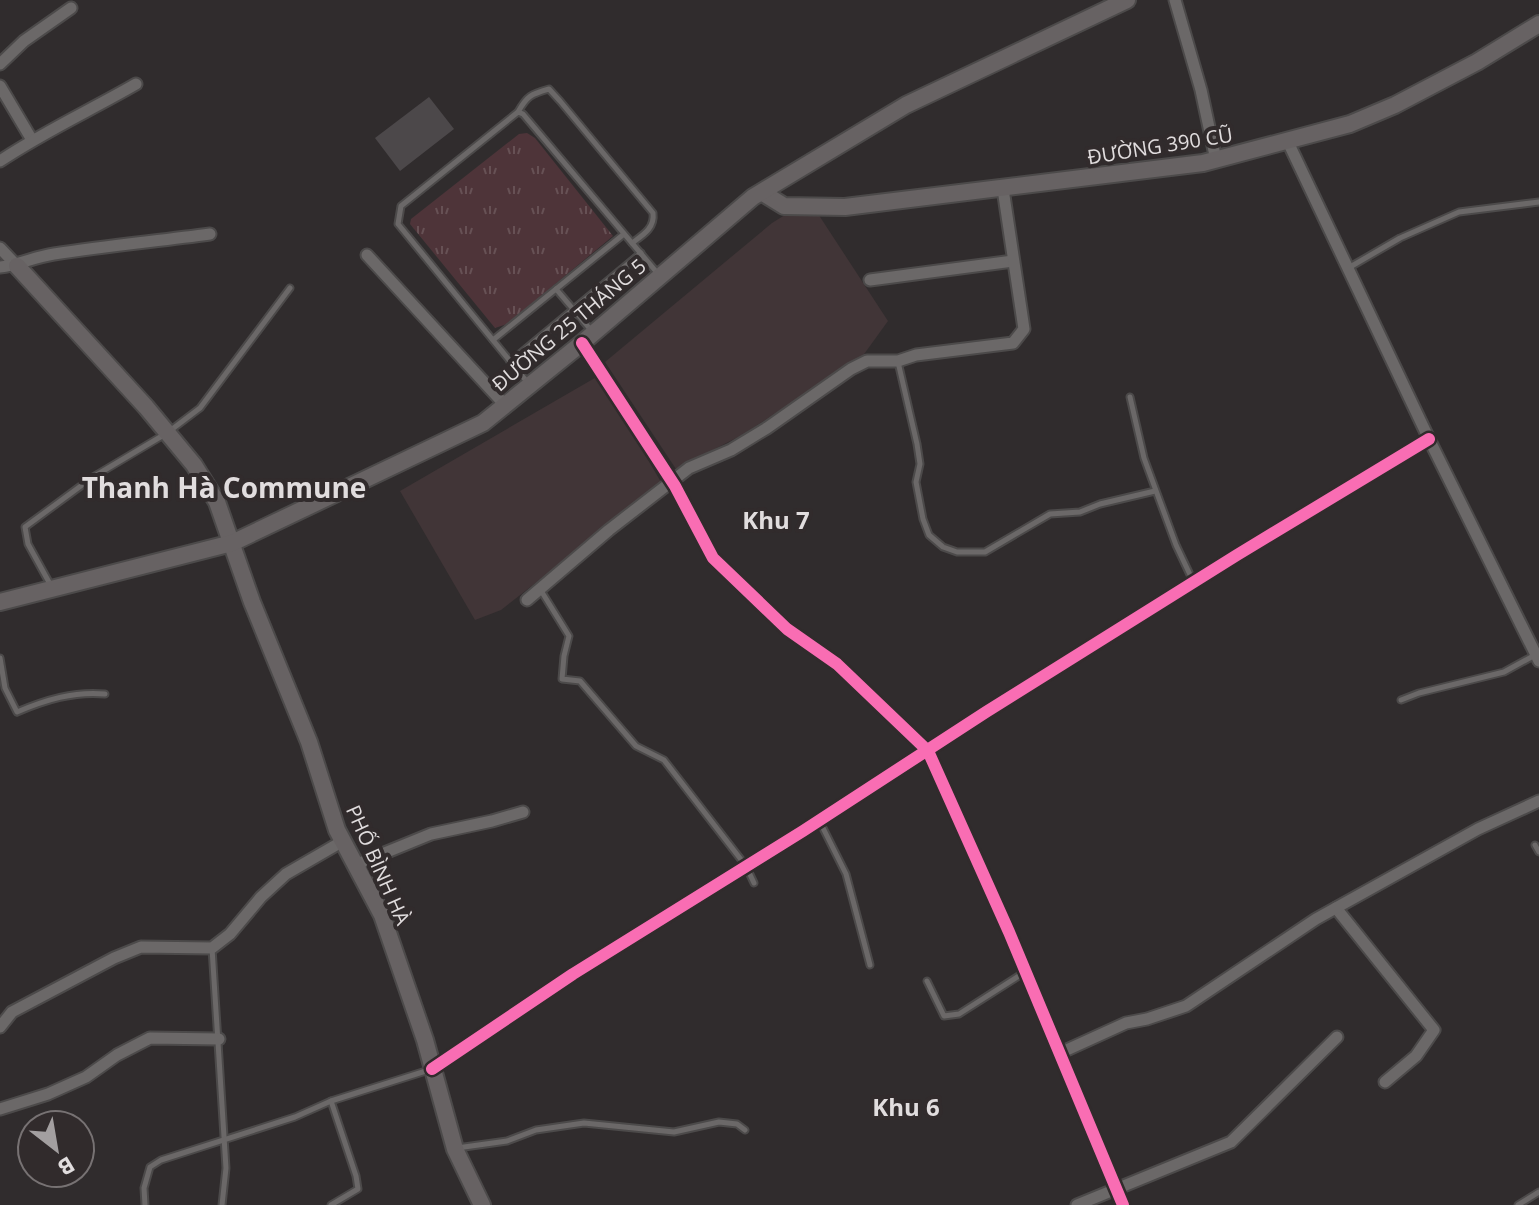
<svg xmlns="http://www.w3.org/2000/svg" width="1539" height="1205" font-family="'Open Sans',sans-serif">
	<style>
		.built { fill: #413537 }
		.grass { fill: url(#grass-tufts) }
		.building { fill: #4c484a }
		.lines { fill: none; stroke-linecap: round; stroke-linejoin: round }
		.lane-casing { stroke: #4c4a4a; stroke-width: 9 }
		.street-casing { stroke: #4c4a4a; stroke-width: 15 }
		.secondary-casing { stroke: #4c4a4a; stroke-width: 20 }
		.lane { stroke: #6b6868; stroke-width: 5 }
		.street { stroke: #6b6868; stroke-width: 11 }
		.secondary { stroke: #676263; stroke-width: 16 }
		.cycleway-casing { stroke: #312b2c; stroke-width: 17 }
		.cycleway { stroke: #f96db3; stroke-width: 12 }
		.labels { text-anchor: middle; stroke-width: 8; stroke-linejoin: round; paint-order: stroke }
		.street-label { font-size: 20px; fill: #e1ddde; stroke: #312b2c }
		.quarter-label { font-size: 24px; font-weight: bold; fill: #e1ddde; stroke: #312b2c }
		.district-label { font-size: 28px; font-weight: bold; fill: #e1ddde; stroke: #312b2c }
	</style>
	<defs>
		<pattern id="grass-tufts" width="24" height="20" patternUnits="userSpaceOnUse" patternTransform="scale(2)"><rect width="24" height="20" fill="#4e3439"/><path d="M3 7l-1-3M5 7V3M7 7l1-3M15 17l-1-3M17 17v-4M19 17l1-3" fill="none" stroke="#675155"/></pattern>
	</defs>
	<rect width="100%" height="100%" fill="#302c2d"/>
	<g class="built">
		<path d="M809,200L888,321L862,357L742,435L676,469L605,362L772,223Z"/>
		<path d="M600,375L662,484L501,610L475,620L400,491Z"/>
	</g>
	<path class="grass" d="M527,133L535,138L613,236L507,324L495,328L410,224L411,219L519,134Z"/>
	<path class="building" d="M429,97L454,129L400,171L375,138Z"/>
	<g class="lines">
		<defs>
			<g id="lane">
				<path d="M518,112C527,96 531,94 549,89L560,101L653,213C655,228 643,235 632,243"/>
				<path d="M1350,267L1400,238L1459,212L1539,202"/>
				<path d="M556,289L590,329"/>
				<path d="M493,340L624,234"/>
				<path d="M510,362L641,253"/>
				<path d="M898,362L917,444L920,464L916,482L923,519L929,535L943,547L957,552H985L1050,514L1080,512L1100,504L1155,491"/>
				<path d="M528,383L398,224L401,206L518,112L523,114L659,275"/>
				<path d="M1130,397L1144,458L1176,545L1193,581"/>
				<path d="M50,584L28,544L25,527L93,477L167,433L200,408L290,288"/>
				<path d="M540,589L569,636L564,656L562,679L580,681L636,746L664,760L746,866L754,883"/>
				<path d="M0,658L5,688L17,712C45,700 74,691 105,694"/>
				<path d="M1401,700L1419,693L1504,672L1535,655"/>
				<path d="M819,820L846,874L870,965"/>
				<path d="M1535,845L1539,852"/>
				<path d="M212,948L226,1168L222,1205"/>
				<path d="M927,981L944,1016L959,1014L1025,972"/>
				<path d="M457,1148L507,1141L536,1130L584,1123L674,1132L719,1122L737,1124L745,1130"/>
				<path d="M145,1205L144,1188L150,1167L161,1160L295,1117L331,1101"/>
				<path d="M331,1205L358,1189L356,1176L331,1101L429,1070"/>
				<path d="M1518,1205L1539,1192"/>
			</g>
			<g id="street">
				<path d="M1175,0L1201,90L1216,160"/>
				<path d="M0,64L24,41L71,8"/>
				<path d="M0,86L32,140"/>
				<path d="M1288,142L1429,439L1539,661"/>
				<path d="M0,161C43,132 91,110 136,84"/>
				<path d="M0,248L17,266"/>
				<path d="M367,255L505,405"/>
				<path d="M0,267C19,265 34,257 54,254C106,246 158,241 210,234"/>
				<path d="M870,280L1013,261"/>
				<path d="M582,343L675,486L713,558L787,629L837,664L928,751L1009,932L1123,1205"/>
				<path d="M527,600L609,530L689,468L731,450L767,428L851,369L867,361H898L916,355L1013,343L1024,329L1003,189"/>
				<path d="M355,865L431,834L492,821L523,812"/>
				<path d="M1336,908L1434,1030L1416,1056L1385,1082"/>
				<path d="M0,1027L12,1012L114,958L141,947L212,948L230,934L261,897L286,874L343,841"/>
				<path d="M1060,1053L1126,1023L1147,1019L1186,1006L1316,919L1478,829L1539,801"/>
				<path d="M432,1069L573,974L803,831L986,712L1237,555L1429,439"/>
				<path d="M0,1109L48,1094L86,1077L117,1055L150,1038L219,1039"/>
				<path d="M1077,1205L1231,1142L1337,1037"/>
			</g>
			<g id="secondary">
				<path d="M763,193L784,206L845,207L1203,163L1350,124L1395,105L1477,62L1539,24"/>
				<path d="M17,266L146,407L194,465L217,502L252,602L309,742L337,830L382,915L425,1040L455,1149L482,1205"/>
				<path d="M0,602L232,543L483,423L582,343L753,197L906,105L1127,0"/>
			</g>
		</defs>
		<use href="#lane" class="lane-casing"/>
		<use href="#street" class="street-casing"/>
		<use href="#secondary" class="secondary-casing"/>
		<use href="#lane" class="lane"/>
		<use href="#street" class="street"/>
		<use href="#secondary" class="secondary"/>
		<defs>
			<g id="cycleway">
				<path d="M582,343L675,486L713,558L787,629L837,664L928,751L1009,932L1123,1205"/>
				<path d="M432,1069L573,974L803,831L986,712L1237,555L1429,439"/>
			</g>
		</defs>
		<use href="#cycleway" class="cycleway-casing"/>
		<use href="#cycleway" class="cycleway"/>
	</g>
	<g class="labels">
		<g class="street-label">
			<text transform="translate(1160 146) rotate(-9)" y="7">ĐƯỜNG 390 CŨ</text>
			<text transform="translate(569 325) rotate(-40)" y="7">ĐƯỜNG 25 THÁNG 5</text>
			<text transform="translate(378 865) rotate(66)" y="7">PHỐ BÌNH HÀ</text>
		</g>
		<g class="quarter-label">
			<text x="776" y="529">Khu 7</text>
			<text x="906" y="1116">Khu 6</text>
		</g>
		<g class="district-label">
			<text x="224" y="498">Thanh Hà Commune</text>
		</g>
	</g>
	<g transform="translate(56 1149) rotate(149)"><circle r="38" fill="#312b2c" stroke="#777273" stroke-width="2"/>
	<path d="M0-6L14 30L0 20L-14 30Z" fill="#a39fa0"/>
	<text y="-12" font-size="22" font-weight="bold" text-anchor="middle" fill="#e1ddde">B</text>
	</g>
</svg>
